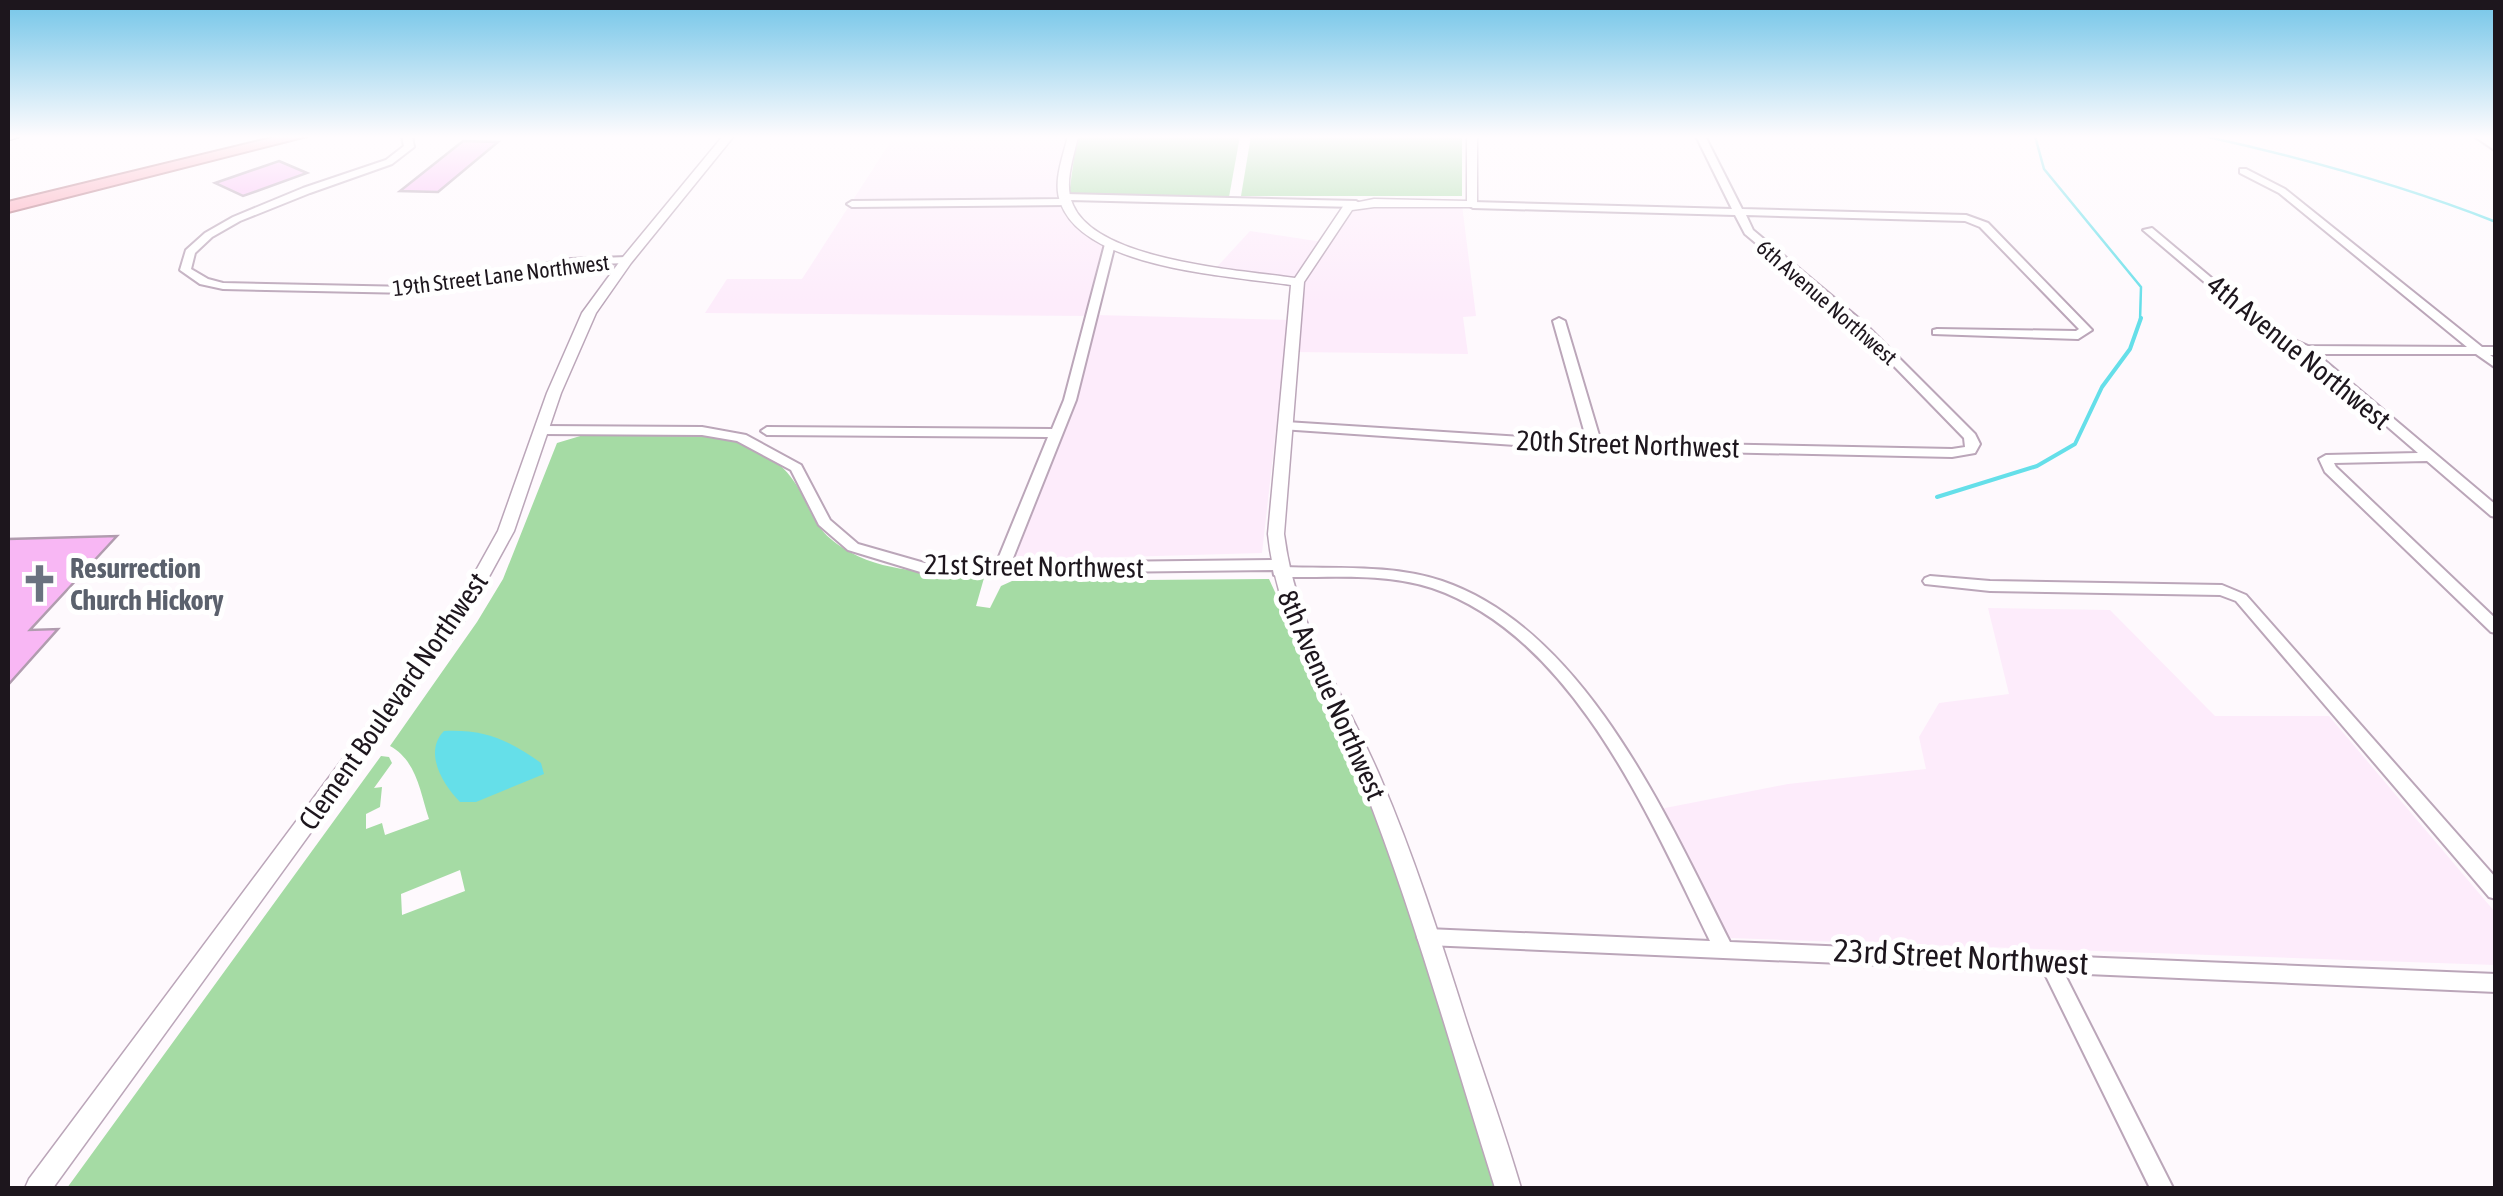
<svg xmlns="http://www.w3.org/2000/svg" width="2503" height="1196" font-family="'Asap Condensed',sans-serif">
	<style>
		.built { fill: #fdecfb }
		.green { fill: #a5dba4; fill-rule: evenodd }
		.water { fill: #65dfe9 }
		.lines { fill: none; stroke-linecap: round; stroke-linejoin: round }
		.stream-far1 { stroke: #65dfe9; stroke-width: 2.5 }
		.stream { stroke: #65dfe9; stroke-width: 4 }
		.building { fill: #f8b7f4; stroke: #b19caf; stroke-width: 2.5 }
		.minor-casing { stroke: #bba6b9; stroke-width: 4 }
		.tertiary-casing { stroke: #bba6b9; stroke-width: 3 }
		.secondary-casing { stroke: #bba6b9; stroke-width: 4 }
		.trunk-casing { stroke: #ab6171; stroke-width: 4 }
		.minor { fill: #fff; fill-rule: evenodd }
		.tertiary { fill: #fff; fill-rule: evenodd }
		.secondary { fill: #fff; fill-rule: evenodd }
		.trunk { fill: #faa0b2; fill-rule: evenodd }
		.rail-casing { stroke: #342d34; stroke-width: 5 }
		.rail { stroke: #fff; stroke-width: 2.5; stroke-dasharray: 8; stroke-linecap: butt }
		.labels { text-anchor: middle; stroke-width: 10; stroke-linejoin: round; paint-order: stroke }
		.far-street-label { font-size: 22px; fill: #1d161d; stroke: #fff }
		.street-label { font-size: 28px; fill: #1d161d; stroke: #fff }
		.worship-label { font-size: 28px; font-weight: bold; fill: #5b616d; stroke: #fff; text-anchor: start }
		.near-street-label { font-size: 32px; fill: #1d161d; stroke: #fff }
	</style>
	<rect width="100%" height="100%" fill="#fef9fd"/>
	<g class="built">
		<path d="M952,136H1073L1068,209L1110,244L1095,315L1295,320L1297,282L1215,269L1250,231L1323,242L1348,207L1462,205L1476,316L1463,317L1468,354L1293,352L1286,410L1278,411L1262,553L1012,560L1077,401L1070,400L1094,316L705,313L727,279H802L891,141H949Z"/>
		<path d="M1988,608L2110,610L2215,716H2329L2495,912V965L1729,938L1660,809L1788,784L1926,769L1919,737L1939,703L2009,694Z"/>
	</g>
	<g class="green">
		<path d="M1077,136H1240L1229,197L1069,195Z"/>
		<path d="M1251,136H1462V196H1241Z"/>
		<path d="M587,434C648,435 747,420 790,476C815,508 807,528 850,552C893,576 939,569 984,578L976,606L990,608L1001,586L1012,581L1269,579L1362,780L1418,937L1495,1188H67L381,756L389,757L392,763L374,788L382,787L380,807L366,814V829L382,823L385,835L429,819C420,792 417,761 390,746L477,622L503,579L557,443ZM460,870L465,891L402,915L401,894Z"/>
	</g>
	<path class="water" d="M444,731C484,729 509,740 541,763L544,774L476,802H460C443,785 423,752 444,731Z"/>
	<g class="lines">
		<g class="stream-far1">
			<path d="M2035,136L2044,169L2141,287L2140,321"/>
			<path d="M2204,136C2303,158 2402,185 2496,222"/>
		</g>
		<path class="stream" d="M1937,497L2037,466L2075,444L2102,387L2130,349L2141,318"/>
	</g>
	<g class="building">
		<path d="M463,141L498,142L438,192L400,191Z"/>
		<path d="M279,161L307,173L243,196L215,183Z"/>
		<path d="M117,536L30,630L58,629L8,685V539Z"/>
	</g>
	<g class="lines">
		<defs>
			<g id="minor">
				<path d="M402,136H412L414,147L392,164L310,193L240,221L212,237L195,253L191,269L208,279L223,283L411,287L571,259L627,257L632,260L627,263L571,265L411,293L223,289L200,284L180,270L186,250L205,233L233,217L303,188L386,160L404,146Z"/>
				<path d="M1696,136H1705L1742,209L1966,215L1988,223L2092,330L2078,339L1933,334V330L1937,329L2076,331L2079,329L1980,227L1965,221L1746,215L1753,230L1863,322L1975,434L1980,444L1975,453L1952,457L1572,449L1281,429L1280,426L1286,422L1587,441L1553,321L1559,318L1565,321L1601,442L1952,449L1965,447L1964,438L1855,326L1745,234L1735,215L1473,208L1468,205L1473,202L1732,209Z"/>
				<path d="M2240,169H2246L2285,189L2482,347H2496V355H2490L2496,359V368L2476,354H2317L2496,505V517L2491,516L2427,461L2334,463L2336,467L2496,619V633L2491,632L2325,472L2319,459L2326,455L2418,453L2302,353L2268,336L2143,230L2152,228L2276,332L2308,346L2467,347L2279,193L2240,173Z"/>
				<path d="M1065,194L1356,201L1361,204L1356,207L1070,200V204L1066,205L852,207L847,204L852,201L1061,199V195Z"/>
				<path d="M1110,241L1115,244L1076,400L1011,563L1277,560L1282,562L1283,567C1335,569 1391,564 1442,581C1584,629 1667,817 1730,942L2041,955L2048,953L2055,956L2496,974V992L2064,973L2173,1188H2150L2044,972L1427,945L1420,943L1417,937L1420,931L1427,929L1710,941C1649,817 1573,636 1432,588C1384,572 1328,578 1279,577L1274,575L1273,570L927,574L848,550L819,525L791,470L737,441L702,435L543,434L537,430L543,426L702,427L746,435L801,465L830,520L858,544L928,564H996L1048,437L767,435L761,431L767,427L1052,429L1064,400L1105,244Z"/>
				<path d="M1930,576L1990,581L2222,585L2246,595L2496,878V899L2489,897L2236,601L2220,595L1990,591L1925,584L1923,581L1925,578Z"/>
			</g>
			<g id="tertiary">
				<path d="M723,136H734L631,263L596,313L561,393L514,531L467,617L53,1188H25L29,1179L454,610L498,531L547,393L582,313L623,257Z"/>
				<path d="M1068,136H1078C1074,157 1063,184 1073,205C1097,261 1240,270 1295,278L1344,205L1374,199L1467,201V136H1477V207H1374L1352,210L1304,282L1284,534C1296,629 1345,694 1381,779C1415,858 1441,941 1467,1023C1485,1078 1505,1133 1521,1188H1495C1452,1052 1414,914 1362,782C1328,695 1278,630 1268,534L1291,285C1231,276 1086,269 1061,204C1052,183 1063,157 1068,136Z"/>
			</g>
			<path id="secondary" d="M2474,136H2489L2496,141V151Z"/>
			<path id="trunk" d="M280,136H307L8,212V202Z"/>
		</defs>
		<use href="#minor" class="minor-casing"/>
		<use href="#tertiary" class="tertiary-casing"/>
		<use href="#secondary" class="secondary-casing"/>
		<use href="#trunk" class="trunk-casing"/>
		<use href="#minor" class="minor"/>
		<use href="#tertiary" class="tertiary"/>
		<use href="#secondary" class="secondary"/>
		<use href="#trunk" class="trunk"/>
		<defs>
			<path id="rail" d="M8,139L18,136"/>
		</defs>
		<use href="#rail" class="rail-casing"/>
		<use href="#rail" class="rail"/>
	</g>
	<linearGradient id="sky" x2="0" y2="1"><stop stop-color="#73c5e8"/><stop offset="0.45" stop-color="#fffcfe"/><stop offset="1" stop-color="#fffcfe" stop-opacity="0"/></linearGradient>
	<rect width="2503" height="304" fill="url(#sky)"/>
	<defs>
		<symbol id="church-bare" viewBox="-9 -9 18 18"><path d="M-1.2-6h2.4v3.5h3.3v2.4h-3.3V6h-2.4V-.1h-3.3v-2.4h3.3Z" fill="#6b7280" stroke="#fff" stroke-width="2.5" paint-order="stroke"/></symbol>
	</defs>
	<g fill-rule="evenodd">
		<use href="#church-bare" x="12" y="556" width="55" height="55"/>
	</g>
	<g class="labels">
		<g class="far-street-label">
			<text transform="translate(501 275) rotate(-7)" y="8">19th Street Lane Northwest</text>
			<text transform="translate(1827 302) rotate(41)" y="8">6th Avenue Northwest</text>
		</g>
		<g class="street-label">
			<text transform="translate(2299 352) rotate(39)" y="10">4th Avenue Northwest</text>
			<text transform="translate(1628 444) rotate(2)" y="10">20th Street Northwest</text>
			<text transform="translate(1034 566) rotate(1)" y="10">21st Street Northwest</text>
			<text transform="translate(1332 695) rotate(66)" y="10">8th Avenue Northwest</text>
			<text transform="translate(393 701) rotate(-55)" y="10">Clement Boulevard Northwest</text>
		</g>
		<g class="worship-label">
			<text x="70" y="578">Resurrection<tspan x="70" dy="32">Church Hickory</tspan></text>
		</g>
		<g class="near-street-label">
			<text transform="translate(1961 957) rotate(3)" y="11">23rd Street Northwest</text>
		</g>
	</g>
	<rect width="2503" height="1196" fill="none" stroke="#1d161d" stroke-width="20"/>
</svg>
